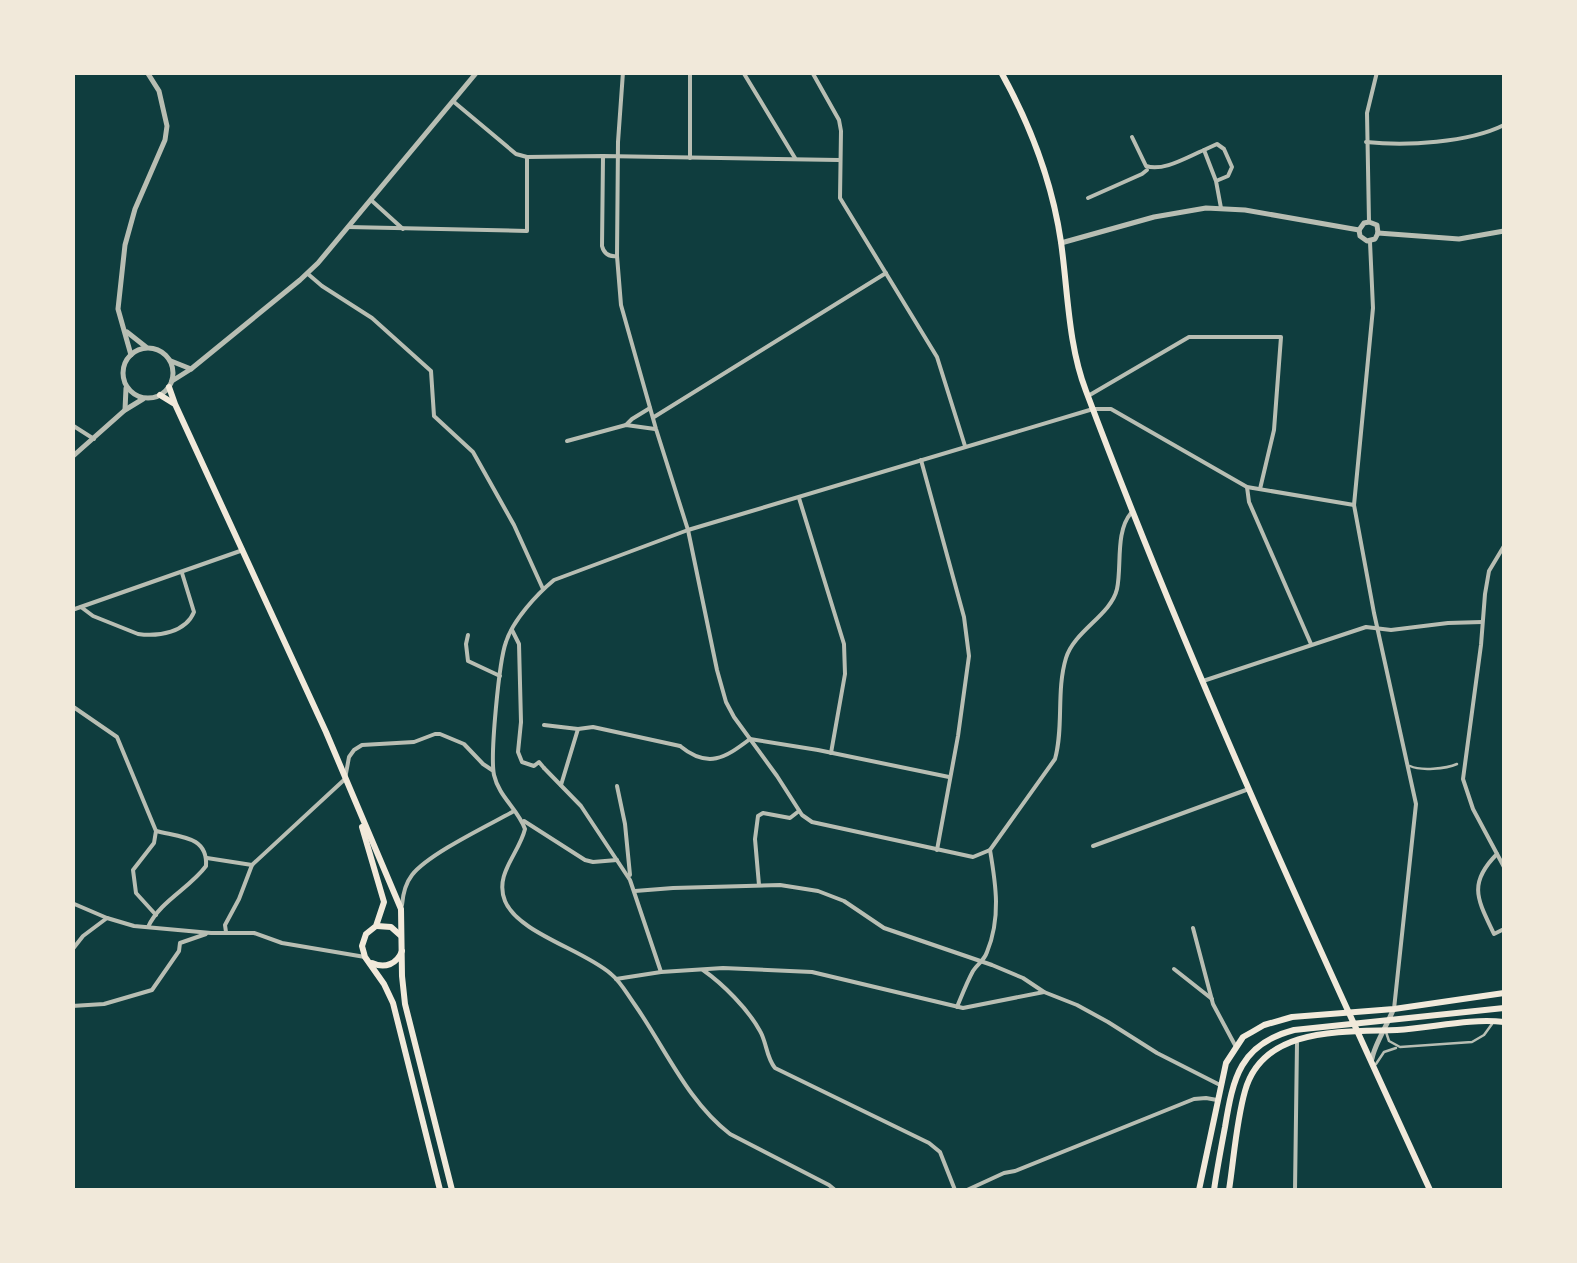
<svg xmlns="http://www.w3.org/2000/svg" width="1577" height="1263" font-family="'Work Sans',sans-serif">
	<style>
		.lines { fill: none; stroke-linecap: round; stroke-linejoin: round }
		.service { stroke: #b8beb3; stroke-width: 2.5 }
		.pedestrian { stroke: #b8beb3; stroke-width: 4 }
		.minor { stroke: #b8beb3; stroke-width: 4 }
		.tertiary { stroke: #b8beb3; stroke-width: 5 }
		.secondary { stroke: #f1e9da; stroke-width: 6 }
		.primary { stroke: #f1e9da; stroke-width: 6 }
	</style>
	<rect width="100%" height="100%" fill="#0f3d3e"/>
	<g class="lines">
		<g class="service">
			<path d="M1410,766C1420,771 1446,769 1457,764"/>
			<path d="M1386,1032L1389,1041L1400,1047L1472,1042L1484,1035L1492,1024"/>
			<path d="M1376,1064L1384,1052L1396,1048"/>
		</g>
		<g class="pedestrian">
			<path d="M521,722L518,752L522,762L534,766L539,762L544,768"/>
			<path d="M578,729L593,727L680,746"/>
		</g>
		<g class="minor">
			<path d="M623,72L618,142L617,256L621,305L656,429L688,530L717,670L726,702L734,717L777,776L802,815L812,822L973,857L990,850L1055,759C1064,727 1056,691 1066,658C1074,631 1111,615 1117,589C1122,566 1115,532 1131,513"/>
			<path d="M743,72L795,158"/>
			<path d="M812,72L839,120L841,131L840,198L937,357L965,446"/>
			<path d="M454,102L516,154L527,157L603,156L839,160"/>
			<path d="M1132,137L1146,166C1163,172 1187,157 1204,150"/>
			<path d="M1366,142C1406,146 1468,143 1504,125"/>
			<path d="M603,157L602,246C604,254 609,257 617,256"/>
			<path d="M690,158V72"/>
			<path d="M1216,181L1228,176L1232,167L1224,149L1217,144L1204,150L1216,181L1221,208"/>
			<path d="M1088,198L1142,174L1147,170"/>
			<path d="M371,200L403,229"/>
			<path d="M1369,222L1367,113L1377,72"/>
			<path d="M348,227L527,231V157"/>
			<path d="M1370,242L1373,308L1354,505L1374,613L1416,804L1394,1009"/>
			<path d="M308,274L322,286L372,318L431,371L434,416L473,452L514,525L543,589"/>
			<path d="M1088,396L1189,337H1281L1274,430L1260,489"/>
			<path d="M654,417L886,273"/>
			<path d="M72,425L94,439"/>
			<path d="M626,425L632,419L650,408"/>
			<path d="M567,441L626,425L655,429"/>
			<path d="M921,460L964,617L969,656L958,736L937,850"/>
			<path d="M1247,487L1249,502L1311,644"/>
			<path d="M799,498L844,644L845,674L831,753"/>
			<path d="M1504,546L1489,571L1485,594L1481,645L1463,779L1473,809L1504,867"/>
			<path d="M81,607L93,616L138,634C159,637 186,632 194,612L182,573"/>
			<path d="M72,610L243,550"/>
			<path d="M512,630L519,644L521,722"/>
			<path d="M468,635L466,644L468,661L500,676"/>
			<path d="M1203,681L1366,627L1391,630L1448,623L1482,622"/>
			<path d="M72,706L117,737L156,831L154,843L133,870L136,893L156,915"/>
			<path d="M544,725L578,729L561,785"/>
			<path d="M680,746C708,769 725,758 750,739L818,750L949,777"/>
			<path d="M544,768L581,806L630,880L661,972"/>
			<path d="M617,786L625,824L630,875"/>
			<path d="M524,821L585,860L593,862L617,860"/>
			<path d="M1093,846L1246,790"/>
			<path d="M1497,854C1467,884 1478,900 1494,934L1504,929"/>
			<path d="M207,858L252,865"/>
			<path d="M759,885L755,839L758,816L763,813L790,818L799,811"/>
			<path d="M635,891L673,888L780,885L818,891L844,901L884,928L992,965L1023,978L1044,992L1077,1005L1108,1022L1157,1053L1220,1085"/>
			<path d="M72,903L107,918L134,926L211,933H254L282,943L365,957"/>
			<path d="M402,905C403,893 405,884 412,875C428,854 489,825 514,811"/>
			<path d="M148,927C160,901 190,888 206,866C208,836 180,837 156,831"/>
			<path d="M1193,928L1213,1004L1236,1047"/>
			<path d="M226,932L225,925L239,899L252,865L345,779L349,757L354,750L362,745L414,742L435,734H440L464,744L483,764L492,770"/>
			<path d="M72,950L83,936L107,918"/>
			<path d="M1174,969L1212,999"/>
			<path d="M703,970C723,984 748,1009 760,1031C767,1043 766,1057 775,1068L929,1143L940,1152L955,1190"/>
			<path d="M616,979L661,972L723,968L812,972L963,1008L1044,992"/>
			<path d="M72,1006L104,1004L152,990L179,951L180,943L206,934"/>
			<path d="M957,1007C962,995 967,982 973,971C978,963 984,961 987,952C1001,918 996,885 990,850"/>
			<path d="M835,1190L829,1185L730,1134C688,1102 665,1048 635,1005C627,994 621,982 611,974C584,950 518,933 505,901C494,874 519,854 525,829C518,809 499,797 494,775C490,756 499,661 506,642C513,620 537,594 554,580L688,530L1093,409H1111L1247,487L1354,505"/>
			<path d="M967,1190L1004,1173L1015,1171L1194,1099L1206,1098L1217,1100"/>
			<path d="M1295,1190L1297,1043"/>
		</g>
		<g class="tertiary">
			<path d="M1359,230L1364,223L1369,222L1377,225L1378,233"/>
			<path d="M1359,230L1360,236L1367,241L1375,239L1378,233"/>
			<path d="M1378,233L1459,239L1504,231"/>
			<path d="M1061,243L1154,217L1206,208L1245,210L1359,230"/>
			<path d="M127,332L146,347"/>
			<circle cx="148" cy="373" r="25"/>
			<path d="M131,355L118,309L125,245L135,209L165,140L167,126L159,91L147,72"/>
			<path d="M171,361L191,369"/>
			<path d="M172,381L191,369L300,280L318,263L477,72"/>
			<path d="M125,410L126,388"/>
			<path d="M72,457L125,410L143,399"/>
			<path d="M1372,1059C1374,1045 1387,1026 1393,1010"/>
		</g>
		<g class="secondary">
			<path d="M1001,72C1031,126 1052,181 1061,242C1068,292 1068,344 1086,391C1188,663 1309,927 1430,1190"/>
			<path d="M169,387L175,404L326,732L401,909L402,976L405,1004L452,1190"/>
			<path d="M160,395L173,403"/>
			<path d="M362,827L384,902L376,926L366,934L362,946L365,957L384,984L393,1003L440,1190"/>
			<path d="M377,926L391,927L400,935"/>
			<path d="M372,963C385,969 397,964 402,951"/>
		</g>
		<g class="primary">
			<path d="M1199,1190L1226,1063L1243,1037L1252,1032L1264,1025L1292,1017L1394,1009L1504,993"/>
			<path d="M1214,1190C1217,1169 1221,1148 1225,1127C1233,1078 1240,1044 1294,1030L1504,1008"/>
			<path d="M1229,1190C1234,1158 1236,1123 1245,1091C1263,1026 1343,1032 1397,1030C1432,1028 1469,1018 1504,1022"/>
		</g>
	</g>
	<rect width="1577" height="1263" fill="none" stroke="#f1e9da" stroke-width="150"/>
</svg>
